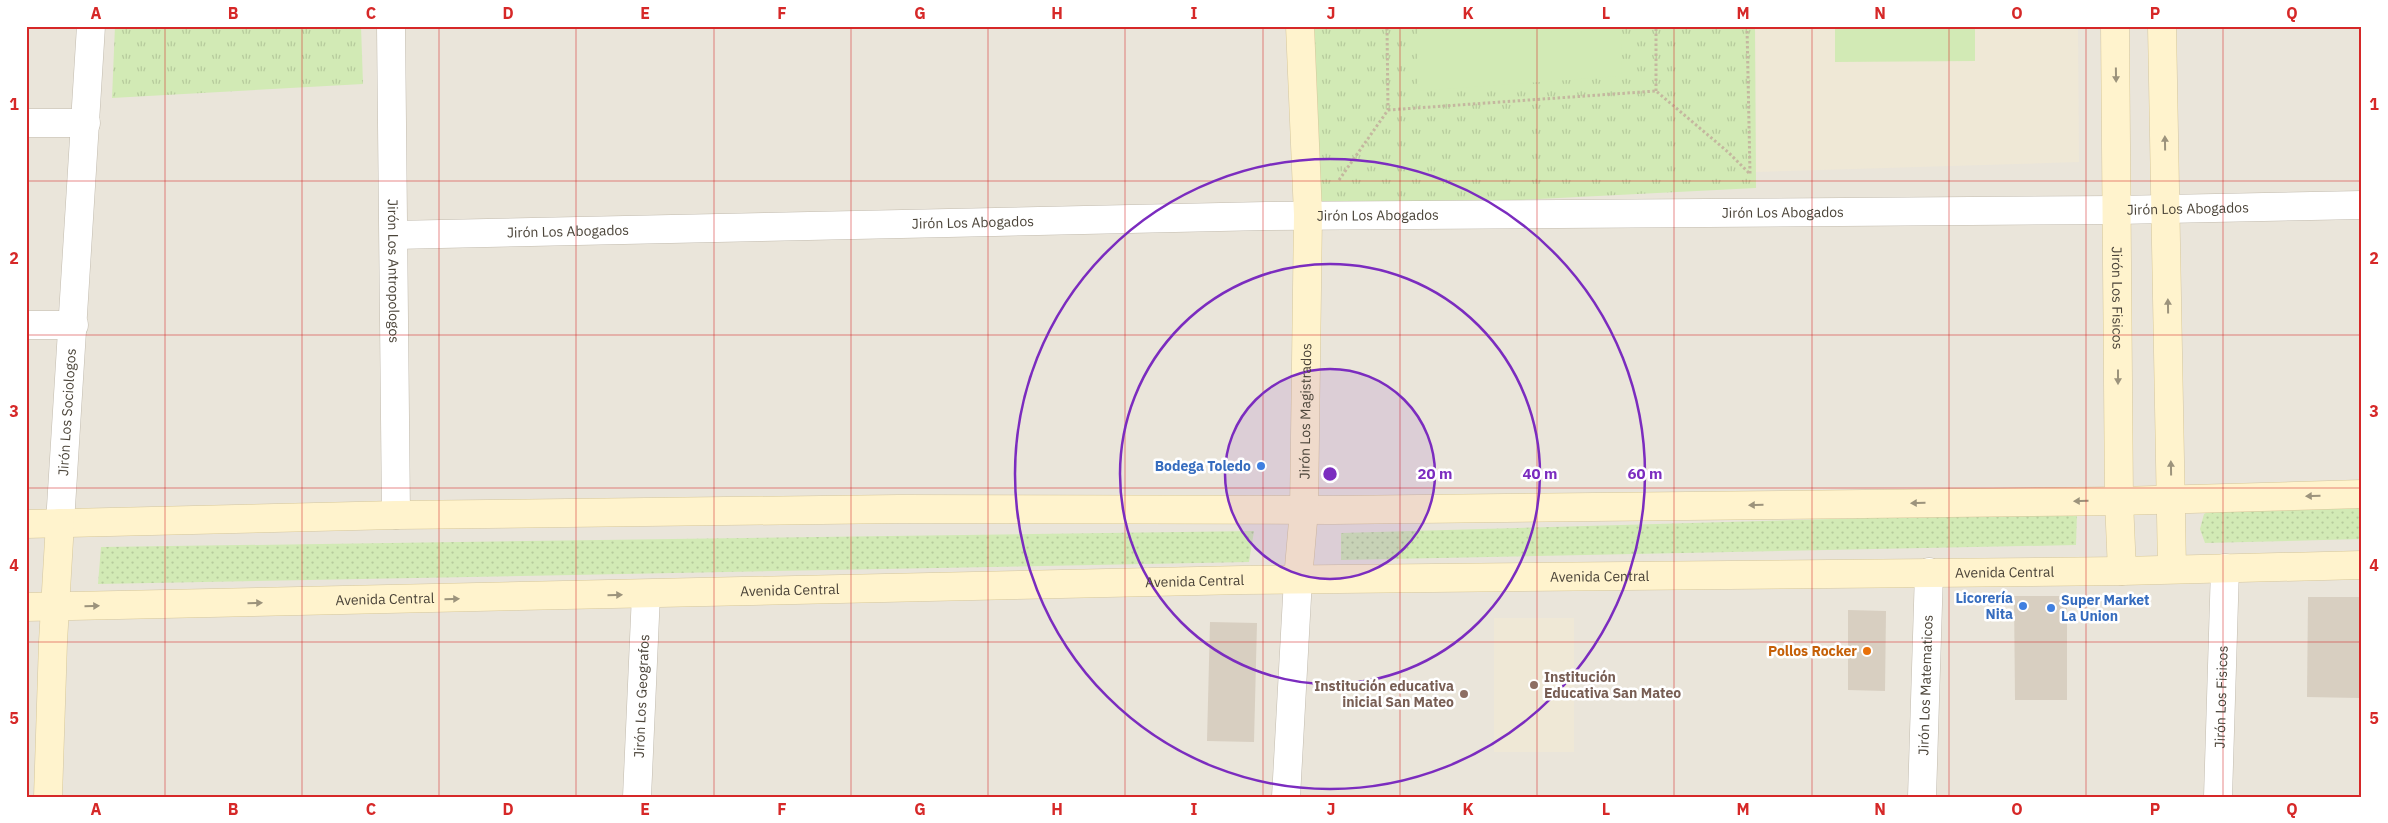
<svg xmlns="http://www.w3.org/2000/svg" width="2388" height="823" font-family="'IBM Plex Sans',sans-serif">
	<style>
		.residential { fill: #eae5da }
		.education { fill: #efe8d6 }
		.grass { fill: url(#grass-dots) }
		.park { fill: url(#park-tufts) }
		.pitch { fill: #d2eab5 }
		.building { fill: #d8cfc1 }
		.lines { fill: none; stroke-linecap: round; stroke-linejoin: round }
		.street-casing { stroke: #c2bbae; stroke-width: 29 }
		.secondary-casing { stroke: #d6c79b; stroke-width: 29 }
		.path { stroke: #c4b79f; stroke-width: 3; stroke-dasharray: 2.5 2.5; stroke-linecap: butt }
		.street { stroke: #fff; stroke-width: 28 }
		.secondary { stroke: #fff3cd; stroke-width: 28 }
		.oneway { fill: #9c937c }
		.grid { fill: none; stroke: #d62828; stroke-width: 1; stroke-opacity: 0.55 }
		.ring { fill: none; stroke: #7b2cbf; stroke-width: 2.5 }
		.shop-dot { fill: #3f7fe0; stroke: #fff; stroke-width: 2 }
		.food-dot { fill: #e8710a; stroke: #fff; stroke-width: 2 }
		.education-dot { fill: #8d6e63; stroke: #fff; stroke-width: 2 }
		.labels { text-anchor: middle; stroke-width: 5; stroke-linejoin: round; paint-order: stroke }
		.street-label { font-size: 14px; fill: #4b4439; stroke: #fff }
		.shop-label { font-size: 14px; font-weight: bold; fill: #366cbe; stroke: #fff; text-anchor: end }
		.food-label { font-size: 14px; font-weight: bold; fill: #c56008; stroke: #fff; text-anchor: end }
		.education-label { font-size: 14px; font-weight: bold; fill: #785e54; stroke: #fff; text-anchor: start }
		.centre { fill: #7b2cbf; stroke: #fff; stroke-width: 2.5 }
		.ring-label { font-size: 15px; text-anchor: middle; font-weight: bold; fill: #7b2cbf; stroke: #fff; stroke-width: 5; stroke-linejoin: round; paint-order: stroke }
		.neatline { fill: none; stroke: #d62828; stroke-width: 2 }
		.grid-label { font-size: 16px; text-anchor: middle; font-weight: bold; fill: #d62828 }
	</style>
	<defs>
		<pattern id="grass-dots" width="8" height="8" patternUnits="userSpaceOnUse" patternTransform="scale(1.25)"><rect width="8" height="8" fill="#d2eab5"/><path d="M2 2h.1M6 6h.1" fill="none" stroke="#b6ca9c" stroke-width="1.8" stroke-linecap="round"/></pattern>
		<pattern id="park-tufts" width="24" height="20" patternUnits="userSpaceOnUse" patternTransform="scale(1.25)"><rect width="24" height="20" fill="#d2eab5"/><path d="M3 7l-1-3M5 7V3M7 7l1-3M15 17l-1-3M17 17v-4M19 17l1-3" fill="none" stroke="#b6ca9c"/></pattern>
	</defs>
	<rect width="100%" height="100%" fill="#f6f3ec"/>
	<rect class="residential" x="26" y="26" width="2336" height="771"/>
	<g class="education">
		<path d="M1755,26H2078L2079,162L1756,172Z"/>
		<rect x="1494" y="618" width="80" height="134"/>
	</g>
	<g class="grass">
		<path d="M2362,507V539L2205,543L2200,529L2204,514L2212,510Z"/>
		<path d="M2077,512L2076,545L1341,560V533Z"/>
		<path d="M1254,531L1249,562L98,584L101,547Z"/>
	</g>
	<g class="park">
		<path d="M115,26H361L363,84L112,98Z"/>
		<path d="M1310,26H1755L1756,188L1344,209L1327,208L1315,195Z"/>
	</g>
	<g class="pitch">
		<path d="M1418,26H1622L1621,76L1418,91Z"/>
		<path d="M1835,26H1975V61L1835,62Z"/>
	</g>
	<g class="building">
		<path d="M2014,596H2067V700H2015Z"/>
		<path d="M2308,597H2359V698L2307,697Z"/>
		<path d="M1848,610L1886,611L1885,691L1848,690Z"/>
		<path d="M1210,622L1257,623L1254,742L1207,741Z"/>
	</g>
	<g class="lines">
		<defs>
			<g id="street">
				<path id="s1" d="M391,26L396,515"/>
				<path d="M26,123H86"/>
				<path id="s2" d="M394,235L1266,216L2117,210L2362,205"/>
				<path d="M26,325H74"/>
				<path id="s3" d="M60,523L91,26"/>
				<path id="s4" d="M637,797L646,594"/>
				<path d="M1286,797L1298,579"/>
				<path id="s5" d="M1922,797L1929,572"/>
				<path id="s6" d="M2218,797L2225,568"/>
			</g>
			<g id="secondary">
				<path id="s7" d="M2115,26L2119,501L2122,571"/>
				<path d="M2162,26L2172,569"/>
				<path d="M26,524L396,515L899,509L1333,510L2119,501L2362,494"/>
				<path id="s8" d="M1298,579L1304,510L1308,215L1300,26"/>
				<path id="s9" d="M26,607L1243,580L2122,571L2362,565"/>
				<path d="M48,797L53,642L60,523"/>
			</g>
		</defs>
		<use href="#street" class="street-casing"/>
		<use href="#secondary" class="secondary-casing"/>
		<g class="path">
			<path d="M1747,26L1750,174"/>
			<path d="M1656,91V26"/>
			<path d="M1388,110L1656,91L1728,152L1750,174"/>
			<path d="M1339,180L1388,110L1387,26"/>
		</g>
		<use href="#street" class="street"/>
		<use href="#secondary" class="secondary"/>
	</g>
	<defs><path id="oneway-solid" d="M-6-.8H1V-3.2L6.5 0L1 3.2V.8H-6Z" transform="scale(1.25)"/></defs>
	<g class="oneway">
		<use href="#oneway-solid" transform="translate(2116 75) rotate(89)"/>
		<use href="#oneway-solid" transform="translate(2165 143) rotate(-91)"/>
		<use href="#oneway-solid" transform="translate(2168 306) rotate(-91)"/>
		<use href="#oneway-solid" transform="translate(2118 377) rotate(90)"/>
		<use href="#oneway-solid" transform="translate(2171 468) rotate(-91)"/>
		<use href="#oneway-solid" transform="translate(2313 496) rotate(178)"/>
		<use href="#oneway-solid" transform="translate(2081 501) rotate(179)"/>
		<use href="#oneway-solid" transform="translate(1918 503) rotate(179)"/>
		<use href="#oneway-solid" transform="translate(1756 505) rotate(179)"/>
		<use href="#oneway-solid" transform="translate(615 595) rotate(-1)"/>
		<use href="#oneway-solid" transform="translate(452 599) rotate(-1)"/>
		<use href="#oneway-solid" transform="translate(255 603) rotate(-1)"/>
		<use href="#oneway-solid" transform="translate(92 606) rotate(-2)"/>
	</g>
	<path class="grid" d="M165,26V797M302,26V797M439,26V797M576,26V797M714,26V797M851,26V797M988,26V797M1125,26V797M1263,26V797M1400,26V797M1537,26V797M1674,26V797M1812,26V797M1949,26V797M2086,26V797M2223,26V797M26,181H2362M26,335H2362M26,488H2362M26,642H2362"/>
	<circle cx="1330" cy="474" r="105" fill="#7b2cbf" fill-opacity=".12"/>
	<g class="ring">
		<circle cx="1330" cy="474" r="105"/>
		<circle cx="1330" cy="474" r="210"/>
		<circle cx="1330" cy="474" r="315"/>
	</g>
	<g class="shop-dot">
		<circle cx="1261" cy="466" r="5"/>
		<circle cx="2023" cy="606" r="5"/>
		<circle cx="2051" cy="608" r="5"/>
	</g>
	<circle class="food-dot" cx="1867" cy="651" r="5"/>
	<g class="education-dot">
		<circle cx="1534" cy="685" r="5"/>
		<circle cx="1464" cy="694" r="5"/>
	</g>
	<g class="labels">
		<g class="street-label">
			<text dy="5" stroke="none"><textPath href="#s2" startOffset="1794">Jirón Los Abogados</textPath></text>
			<text dy="5" stroke="none"><textPath href="#s2" startOffset="1389">Jirón Los Abogados</textPath></text>
			<text dy="5" stroke="none"><textPath href="#s2" startOffset="984">Jirón Los Abogados</textPath></text>
			<text dy="5" stroke="none"><textPath href="#s2" startOffset="579">Jirón Los Abogados</textPath></text>
			<text dy="5" stroke="none"><textPath href="#s2" startOffset="174">Jirón Los Abogados</textPath></text>
			<text dy="5" stroke="none"><textPath href="#s1" startOffset="245">Jirón Los Antropologos</textPath></text>
			<text dy="5" stroke="none"><textPath href="#s7" startOffset="272">Jirón Los Fisicos</textPath></text>
			<text dy="5" stroke="none"><textPath href="#s3" startOffset="111">Jirón Los Sociologos</textPath></text>
			<text dy="5" stroke="none"><textPath href="#s8" startOffset="168">Jirón Los Magistrados</textPath></text>
			<text dy="5" stroke="none"><textPath href="#s9" startOffset="1979">Avenida Central</textPath></text>
			<text dy="5" stroke="none"><textPath href="#s9" startOffset="1574">Avenida Central</textPath></text>
			<text dy="5" stroke="none"><textPath href="#s9" startOffset="1169">Avenida Central</textPath></text>
			<text dy="5" stroke="none"><textPath href="#s9" startOffset="764">Avenida Central</textPath></text>
			<text dy="5" stroke="none"><textPath href="#s9" startOffset="359">Avenida Central</textPath></text>
			<text dy="5" stroke="none"><textPath href="#s5" startOffset="112">Jirón Los Matematicos</textPath></text>
			<text dy="5" stroke="none"><textPath href="#s4" startOffset="101">Jirón Los Geografos</textPath></text>
			<text dy="5" stroke="none"><textPath href="#s6" startOffset="100">Jirón Los Fisicos</textPath></text>
		</g>
		<g class="shop-label">
			<text x="1251" y="471">Bodega Toledo</text>
			<text x="2013" y="603">Licorería<tspan x="2013" dy="16">Nita</tspan></text>
			<text x="2061" y="605" text-anchor="start">Super Market<tspan x="2061" dy="16">La Union</tspan></text>
		</g>
		<g class="food-label">
			<text x="1857" y="656">Pollos Rocker</text>
		</g>
		<g class="education-label">
			<text x="1544" y="682">Institución<tspan x="1544" dy="16">Educativa San Mateo</tspan></text>
			<text x="1454" y="691" text-anchor="end">Institución educativa<tspan x="1454" dy="16">inicial San Mateo</tspan></text>
		</g>
	</g>
	<circle cx="1330" cy="474" r="8" class="centre"/>
	<g class="ring-label">
		<text x="1435" y="479">20 m</text>
		<text x="1540" y="479">40 m</text>
		<text x="1645" y="479">60 m</text>
	</g>
	<rect width="2388" height="823" fill="none" stroke="#ffffff" stroke-width="55"/>
	<rect x="28" y="28" width="2332" height="768" class="neatline"/>
	<g class="grid-label">
		<text x="96" y="19">A</text>
		<text x="233" y="19">B</text>
		<text x="371" y="19">C</text>
		<text x="508" y="19">D</text>
		<text x="645" y="19">E</text>
		<text x="782" y="19">F</text>
		<text x="920" y="19">G</text>
		<text x="1057" y="19">H</text>
		<text x="1194" y="19">I</text>
		<text x="1331" y="19">J</text>
		<text x="1468" y="19">K</text>
		<text x="1606" y="19">L</text>
		<text x="1743" y="19">M</text>
		<text x="1880" y="19">N</text>
		<text x="2017" y="19">O</text>
		<text x="2155" y="19">P</text>
		<text x="2292" y="19">Q</text>
		<text x="14" y="110">1</text>
		<text x="2374" y="110">1</text>
		<text x="14" y="264">2</text>
		<text x="2374" y="264">2</text>
		<text x="14" y="417">3</text>
		<text x="2374" y="417">3</text>
		<text x="14" y="571">4</text>
		<text x="2374" y="571">4</text>
		<text x="14" y="724">5</text>
		<text x="2374" y="724">5</text>
		<text x="96" y="815">A</text>
		<text x="233" y="815">B</text>
		<text x="371" y="815">C</text>
		<text x="508" y="815">D</text>
		<text x="645" y="815">E</text>
		<text x="782" y="815">F</text>
		<text x="920" y="815">G</text>
		<text x="1057" y="815">H</text>
		<text x="1194" y="815">I</text>
		<text x="1331" y="815">J</text>
		<text x="1468" y="815">K</text>
		<text x="1606" y="815">L</text>
		<text x="1743" y="815">M</text>
		<text x="1880" y="815">N</text>
		<text x="2017" y="815">O</text>
		<text x="2155" y="815">P</text>
		<text x="2292" y="815">Q</text>
	</g>
</svg>
